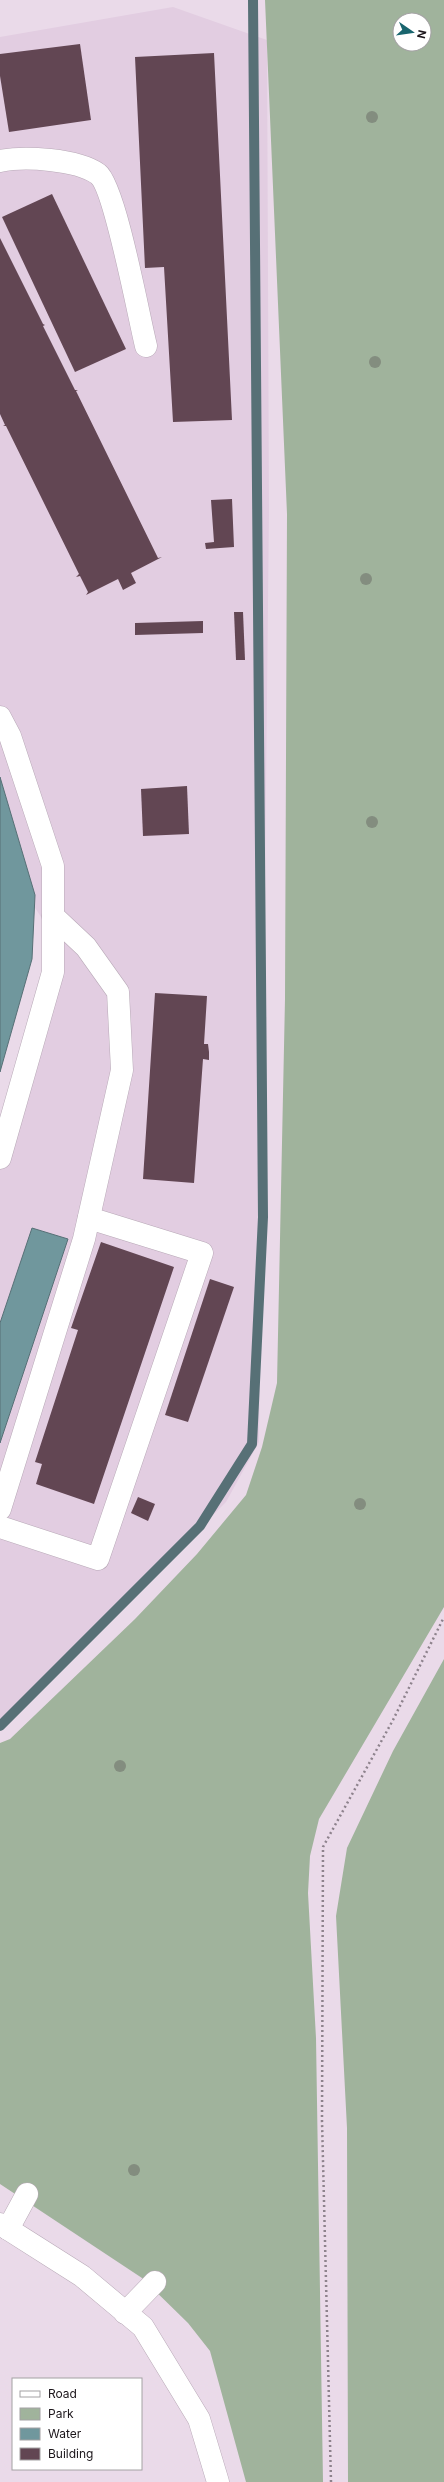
<svg xmlns="http://www.w3.org/2000/svg" width="444" height="2482" font-family="Inter,sans-serif">
	<style>
		.built { fill: #e2cde1 }
		.green { fill: #a0b39c; fill-rule: evenodd }
		.water { fill: #70979d; stroke: #577076 }
		.lines { fill: none; stroke-linecap: round; stroke-linejoin: round }
		.stream { stroke: #577076; stroke-width: 10 }
		.building { fill: #624653 }
		.minor-casing { stroke: #b8a9b7; stroke-width: 23 }
		.path { stroke: #8d828c; stroke-width: 2.5; stroke-dasharray: 2 3; stroke-linecap: butt }
		.minor { stroke: #fff; stroke-width: 22 }
		.tree { fill: #838d7f }
	</style>
	<rect width="100%" height="100%" fill="#eadae9"/>
	<path class="built" d="M173,7L267,40L269,510L259,1442L226,1502L0,1729V1117L55,938L0,855V37Z"/>
	<g class="green">
		<path d="M265,0H444V1607L319,1819L310,1856L308,1893L316,2038L323,2482H246L210,2351L188,2323L142,2278L0,2184V1743L10,1739L135,1619L197,1554L246,1495L262,1447L277,1383L285,999L287,514ZM400,20H424V44H400Z"/>
		<path d="M444,1659V2482H348L347,2128L336,1916L347,1848L393,1751Z"/>
	</g>
	<g class="water">
		<path d="M0,777L35,895L32,959L0,1072Z"/>
		<path d="M32,1228L68,1239L0,1443V1323Z"/>
	</g>
	<g class="lines">
		<path class="stream" d="M0,1726L200,1526L252,1444L263,1217L253,0"/>
	</g>
	<g class="building">
		<path d="M80,44L91,120L9,132L0,76V54Z"/>
		<path d="M214,53L232,420L173,422L164,267L145,268L135,57Z"/>
		<path d="M52,194L126,349L75,372L2,217Z"/>
		<path d="M0,238L43,324L45,325L43,326L75,390H78L76,391L158,558L162,557L131,573L136,583L123,590L118,579L86,595L88,592L80,576L76,577L79,574L6,426H3L5,425L0,414Z"/>
		<path d="M232,499L234,547L206,549L205,543L214,542L211,500Z"/>
		<path d="M234,612H243L245,660H236Z"/>
		<path d="M203,621V633L135,635V623Z"/>
		<path d="M187,786L189,834L143,836L141,789Z"/>
		<path d="M155,993L207,996L204,1044H208L209,1052V1060L203,1059L194,1183L143,1179Z"/>
		<path d="M101,1242L174,1267L94,1504L36,1484L42,1464L35,1462L78,1330L71,1328Z"/>
		<path d="M210,1279L234,1287L188,1422L165,1415Z"/>
		<path d="M138,1497L155,1504L148,1521L131,1513Z"/>
	</g>
	<g class="lines">
		<defs>
			<g id="minor">
				<path d="M0,161C24,156 77,159 98,174C115,187 139,318 146,346"/>
				<path d="M0,717L10,736L53,866V972L0,1158"/>
				<path d="M0,1509L84,1239L122,1070L118,992L86,947L53,916"/>
				<path d="M0,1527L98,1559L202,1253L89,1218"/>
				<path d="M0,2224L82,2276L143,2327L199,2419L218,2482"/>
				<path d="M8,2229L27,2194"/>
				<path d="M125,2313L155,2282"/>
			</g>
		</defs>
		<use href="#minor" class="minor-casing"/>
		<path class="path" d="M331,2482L322,2121L323,1847L393,1720L444,1617"/>
		<use href="#minor" class="minor"/>
	</g>
	<g class="tree">
		<circle cx="372" cy="117" r="6"/>
		<circle cx="375" cy="362" r="6"/>
		<circle cx="366" cy="579" r="6"/>
		<circle cx="372" cy="822" r="6"/>
		<circle cx="360" cy="1504" r="6"/>
		<circle cx="120" cy="1766" r="6"/>
		<circle cx="134" cy="2170" r="6"/>
	</g>
	<rect x="12" y="2378" width="130" height="92" fill="#ffffff" stroke="#a4a2a4"/>
	<rect x="20" y="2391" width="20" height="6" fill="#ffffff" stroke="#a4a2a4"/>
	<text x="48" y="2398" font-size="12" fill="#1c161b">Road</text>
	<rect x="20" y="2408" width="20" height="12" fill="#a0b39c" stroke="#a4a2a4"/>
	<text x="48" y="2418" font-size="12" fill="#1c161b">Park</text>
	<rect x="20" y="2428" width="20" height="12" fill="#70979d" stroke="#a4a2a4"/>
	<text x="48" y="2438" font-size="12" fill="#1c161b">Water</text>
	<rect x="20" y="2448" width="20" height="12" fill="#624653" stroke="#a4a2a4"/>
	<text x="48" y="2458" font-size="12" fill="#1c161b">Building</text>
	<g transform="translate(412 32) rotate(103)"><circle r="19" fill="#ffffff" stroke="#a4a2a4"/>
	<path d="M0-3L7 15L0 10L-7 15Z" fill="#19656e"/>
	<text y="-6" font-size="11" font-weight="bold" text-anchor="middle" fill="#1c161b">N</text>
	</g>
</svg>
